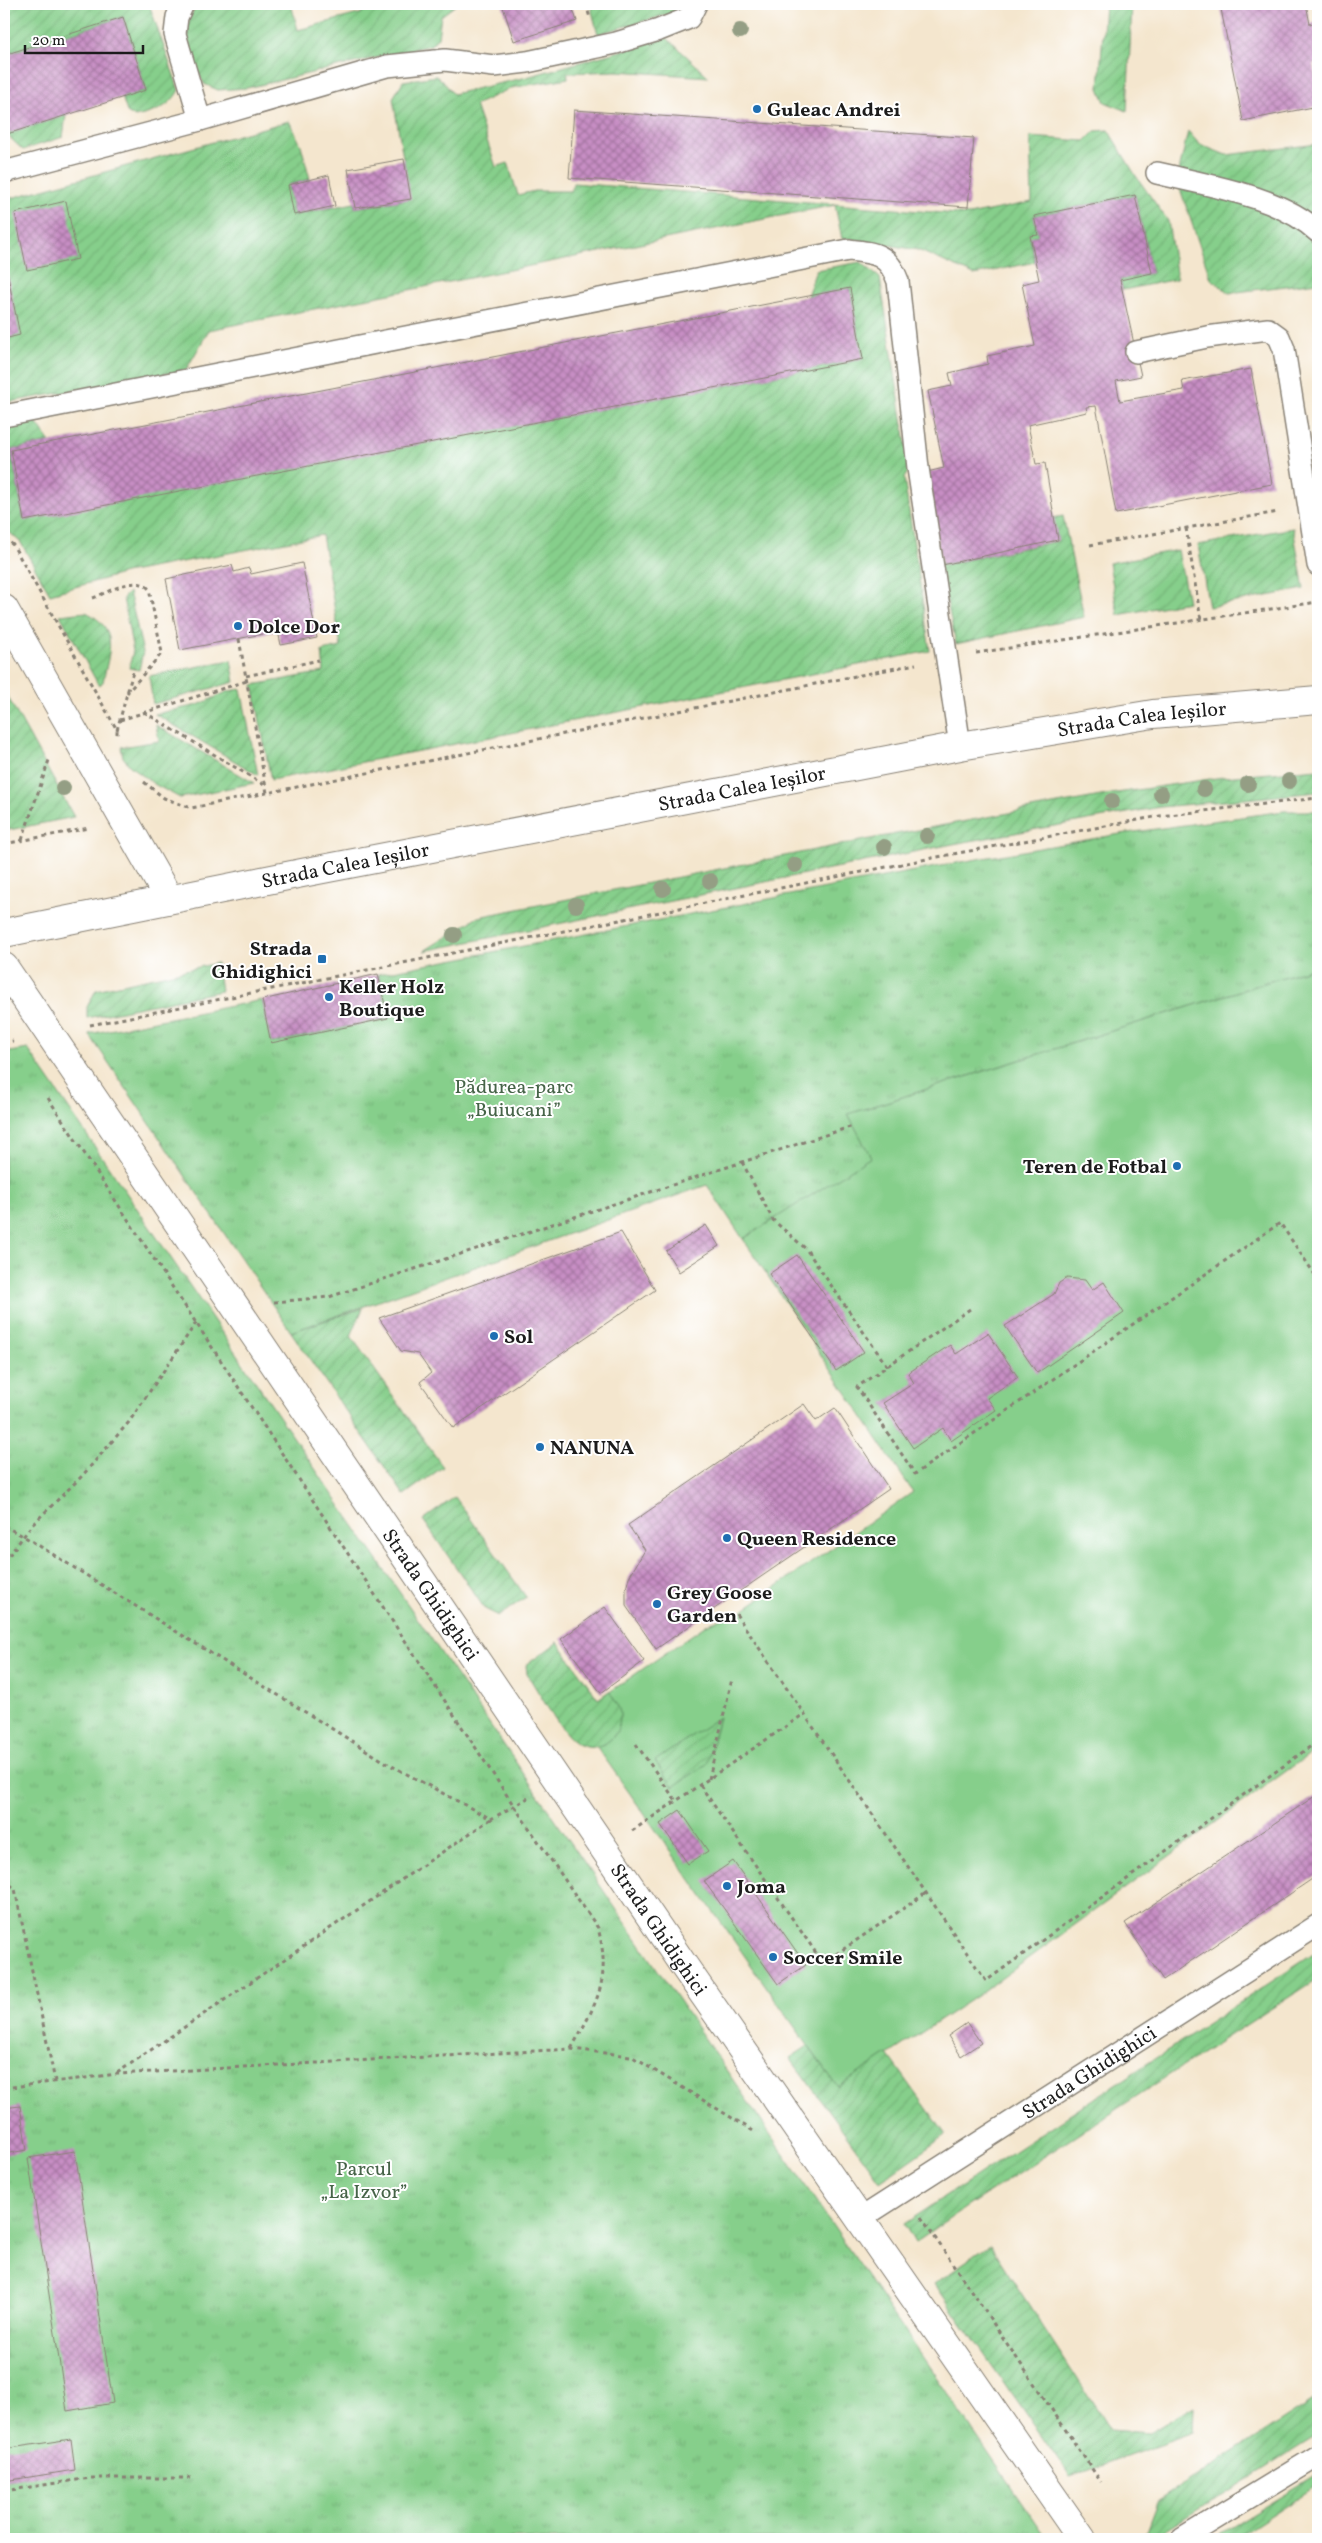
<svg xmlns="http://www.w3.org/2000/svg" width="1322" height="2543" font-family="Vollkorn,serif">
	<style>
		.grass { fill: #86cf8b; stroke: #517654 }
		.park { fill: url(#park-tufts); stroke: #517654 }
		.garden { fill: url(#garden-furrows); stroke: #517654 }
		.building { fill: url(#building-cross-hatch) }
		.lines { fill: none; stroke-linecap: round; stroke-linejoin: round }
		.lane-casing { stroke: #888175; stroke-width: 24 }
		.street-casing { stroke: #888175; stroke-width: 30 }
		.primary-casing { stroke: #888175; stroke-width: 30 }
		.path { stroke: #888175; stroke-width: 3; stroke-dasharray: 4 4; stroke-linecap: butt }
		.lane { stroke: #fff; stroke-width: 21 }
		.street { stroke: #fff; stroke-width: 28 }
		.primary { stroke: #fff; stroke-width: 28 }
		.tree { fill: #949e84 }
		.poi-dot { fill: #1f6fb2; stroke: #fff; stroke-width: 2 }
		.labels { text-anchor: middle; stroke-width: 4; stroke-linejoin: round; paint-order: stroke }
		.poi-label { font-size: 20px; font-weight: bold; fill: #1c1c1c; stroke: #fff; text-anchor: start }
		.street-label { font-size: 20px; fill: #1c1c1c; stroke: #fff }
		.park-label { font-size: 20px; fill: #466448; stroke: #fff }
	</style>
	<defs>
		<pattern id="park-tufts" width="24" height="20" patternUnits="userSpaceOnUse" patternTransform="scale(1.25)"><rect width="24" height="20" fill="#86cf8b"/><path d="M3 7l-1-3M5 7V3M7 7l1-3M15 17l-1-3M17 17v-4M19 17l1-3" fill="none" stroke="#73b177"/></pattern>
		<pattern id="garden-furrows" width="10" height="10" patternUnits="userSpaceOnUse" patternTransform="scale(1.25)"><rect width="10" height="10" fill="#86cf8b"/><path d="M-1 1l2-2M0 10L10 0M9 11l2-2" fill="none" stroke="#73b177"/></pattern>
		<pattern id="building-cross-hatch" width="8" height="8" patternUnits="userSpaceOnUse" patternTransform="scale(1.25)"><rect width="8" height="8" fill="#c78ec4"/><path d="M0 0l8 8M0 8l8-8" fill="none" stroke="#a1739e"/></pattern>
	</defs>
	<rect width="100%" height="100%" fill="#fff"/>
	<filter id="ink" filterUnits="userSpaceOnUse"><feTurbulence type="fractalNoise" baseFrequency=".02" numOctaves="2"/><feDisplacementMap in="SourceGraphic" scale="10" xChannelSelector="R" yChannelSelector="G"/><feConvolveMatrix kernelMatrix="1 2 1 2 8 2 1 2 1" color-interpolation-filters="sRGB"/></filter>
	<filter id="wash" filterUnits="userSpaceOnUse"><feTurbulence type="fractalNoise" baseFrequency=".0096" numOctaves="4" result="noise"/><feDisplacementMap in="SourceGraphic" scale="20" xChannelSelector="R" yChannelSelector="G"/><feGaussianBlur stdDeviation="1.12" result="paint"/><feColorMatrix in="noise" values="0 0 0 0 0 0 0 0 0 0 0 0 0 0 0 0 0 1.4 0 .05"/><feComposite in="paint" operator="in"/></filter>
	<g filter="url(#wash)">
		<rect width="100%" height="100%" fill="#f4e6ce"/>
		<path class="grass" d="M1318,966V1748L984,1991L838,2088L575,1716L706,1625L740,1612L913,1492L743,1239L870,1157L848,1114Z"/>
		<g class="park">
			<path d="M1284,811H1318V966L848,1114L871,1157L743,1239L707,1185L291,1332L89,1034L262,1000L272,1043L388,1018L378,974L972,860L1120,834Z"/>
			<path d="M28,1049L1047,2539H4V1053Z"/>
		</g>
		<g class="garden">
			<path d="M4,4H149L179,90C170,107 154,113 135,117L127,112L122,97L146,90L123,17L4,55Z"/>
			<path d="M199,4H291L298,30L362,13L360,4H457L441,16L438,37L431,45L247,88L218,90L204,84C193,61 177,25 199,4Z"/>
			<path d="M590,4H681L673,13L598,34Z"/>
			<path d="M1105,4H1132L1127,111L1105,102L1099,88Z"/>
			<path d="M667,38L709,77L616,71L567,73L568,78L511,88L475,105L496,167L508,163L518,195L534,191H571L573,183L969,215L1032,202L1030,137L1085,141L1095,131L1108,130L1136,176L1168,221L1177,279L1123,290L1120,280L1152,273L1135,195L1034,216L1038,235L1030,237L1035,262L974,275L918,250L846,238L842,239L835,205L209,330L186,370L4,403V200L289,121L301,145L310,179L288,185L294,215L354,203L355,208L410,199L393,98L403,81L436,76L443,81L453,94L523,78Z"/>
			<path d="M66,115L63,137L23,150L6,134Z"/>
			<path d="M1188,131L1199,144L1226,155L1318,144V282L1229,293L1211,279L1177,180Z"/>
			<path d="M861,262L880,278L910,469L904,478L930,651L271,780L253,685L324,672L322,651L341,647L322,535L125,573L50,594L21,543L4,527V429L35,421L50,442L11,450L24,520L863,359L850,289L807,296L816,270Z"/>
			<path d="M1063,516L1084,617L956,644L938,559L942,565L1058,541L1053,518Z"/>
			<path d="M1293,528L1304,589L1209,607L1198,545Z"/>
			<path d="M1178,550L1188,602L1118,615L1109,563Z"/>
			<path d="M129,592L143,652L139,670L129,668L133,651L123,598Z"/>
			<path d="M86,612C120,629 109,652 103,682L99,686L60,615Z"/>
			<path d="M231,660L235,682L153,704L149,676Z"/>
			<path d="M241,689L258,775L155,714L198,705L229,691Z"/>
			<path d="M4,690L74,817L4,831Z"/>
			<path d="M156,725L254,783L180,798L154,784L130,766L123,757L121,747L159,741Z"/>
			<path d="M1318,769V792L1161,807L953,844L424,951L478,917L875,838L1117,793L1223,777Z"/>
			<path d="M217,963L221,991L87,1018V1007L96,990Z"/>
			<path d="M363,1308L351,1336L443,1467L404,1495L291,1332Z"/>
			<path d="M455,1497L526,1597L499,1616L485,1609L423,1520Z"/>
			<path d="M558,1642L598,1699L609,1691C613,1698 620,1707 620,1715C621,1741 597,1754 576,1742C561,1734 537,1689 527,1674L526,1665Z"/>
			<path d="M719,1717L707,1764L673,1787L655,1761Z"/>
			<path d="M1318,1951V1978L965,2208L915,2243L904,2224Z"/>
			<path d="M808,2046L838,2087L888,2054L946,2135L880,2181L790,2058Z"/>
			<path d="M990,2245L1110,2430L1149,2433L1194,2406L1193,2433L1070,2477L934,2283Z"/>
			<path d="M1318,2397V2435L1152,2539H1143L1157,2502Z"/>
			<path d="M1318,2474V2485L1235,2539H1211Z"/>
		</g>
		<g id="blocks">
			<g class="building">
				<path d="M502,4H571L577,21L514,41Z"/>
				<path d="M1220,4H1306L1310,24L1318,22V63L1313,64L1318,90V106L1243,121Z"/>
				<path d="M123,17L146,90L4,135V55Z"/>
				<path d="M574,110L974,138L968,207L569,178Z"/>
				<path d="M404,159L411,199L355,208L348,169Z"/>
				<path d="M329,175L335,206L294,215L288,185Z"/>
				<path d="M1135,195L1152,273L1120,280L1141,376L1116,381L1120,401L1184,390L1182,381L1251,369L1272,484L1116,514L1096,406L1086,407L1087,412L1028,425L1036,464L1045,463L1058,540L942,565L923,473L944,468L928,391L952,386L949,373L988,364L987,356L1035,346L1022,284L1039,280L1030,236L1038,235L1034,216Z"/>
				<path d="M66,201L78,259L27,270L15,213Z"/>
				<path d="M7,272L20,335L4,339V273Z"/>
				<path d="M850,288L863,359L24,521L11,450Z"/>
				<path d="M302,563L317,638L281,645L278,631L180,650L166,579L232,565L234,572L249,568L251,574Z"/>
				<path d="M378,974L388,1018L271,1043L262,1000Z"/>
				<path d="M706,1225L719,1246L679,1272L666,1251Z"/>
				<path d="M621,1232L655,1290L453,1428L420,1382L431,1373L418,1354L401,1351L379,1318Z"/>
				<path d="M797,1255L864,1352L836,1371L769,1274Z"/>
				<path d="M1067,1278L1085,1280L1092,1290L1104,1282L1124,1313L1037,1373L1005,1326L1054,1294L1059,1283Z"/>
				<path d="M988,1333L1018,1377L987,1398L996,1410L951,1441L943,1428L913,1448L883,1403L914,1383L908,1373L950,1345L956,1354Z"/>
				<path d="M804,1404L816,1421L835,1408L889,1489L656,1649L626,1606V1589L629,1577L645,1550L628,1525Z"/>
				<path d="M605,1607L644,1661L601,1693L561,1639Z"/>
				<path d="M1318,1794V1875L1163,1980L1125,1923Z"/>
				<path d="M680,1810L708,1851L688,1864L660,1824Z"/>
				<path d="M733,1861L806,1965L778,1984L704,1881Z"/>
				<path d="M967,2023L981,2043L961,2056L948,2036Z"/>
				<path d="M20,2106L27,2150L4,2154V2108Z"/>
				<path d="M75,2151L113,2403L67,2411L28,2158Z"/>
				<path d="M71,2439L75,2470L4,2481V2449Z"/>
			</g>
		</g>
	</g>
	<g filter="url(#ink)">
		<use href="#blocks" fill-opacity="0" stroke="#888175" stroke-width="1"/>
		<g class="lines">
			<defs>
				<g id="lane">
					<path d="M183,4L177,17L175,34L200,120"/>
					<path d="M4,172L200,120L387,66L445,60L494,66L527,62L616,43L659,30L689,18L696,4"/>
					<path d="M1157,173C1207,185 1280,196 1318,232"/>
					<path d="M1136,352L1207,337L1268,329L1279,337L1284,349L1318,565"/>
					<path d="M4,416L849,250C876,253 888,254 898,281L918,468L960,746"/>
					<path id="s1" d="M860,2219L1318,1925"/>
					<path d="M1182,2539L1318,2456"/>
				</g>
				<g id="street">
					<path d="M4,609L169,899"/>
					<path id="s2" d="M4,967L682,1963L1082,2539"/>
				</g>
				<g id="primary">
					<path id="s3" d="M4,933L302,873L960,746L1153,714L1318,700"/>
				</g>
			</defs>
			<use href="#lane" class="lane-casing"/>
			<use href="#street" class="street-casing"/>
			<use href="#primary" class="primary-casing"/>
			<g class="path">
				<path d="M586,4L590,18"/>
				<path d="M1186,528L1201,620"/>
				<path d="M4,538L13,545L117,730V735"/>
				<path d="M1090,545L1278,512"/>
				<path d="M93,598C109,592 136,574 149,589L162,653L127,693"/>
				<path d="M239,639L267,793"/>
				<path d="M976,653L1318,602"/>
				<path d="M246,676L319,660"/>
				<path d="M144,712L266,786"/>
				<path d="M120,720L247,681"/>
				<path d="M117,730L134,668"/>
				<path d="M144,782L164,798L191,808L916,664"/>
				<path d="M22,840L49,760"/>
				<path d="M4,844L89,828"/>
				<path d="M90,1025L937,857L1160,816L1318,798"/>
				<path d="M4,1043L13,1041"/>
				<path d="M48,1098L514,1806L598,1928C612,1981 596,2004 571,2049"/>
				<path d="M742,1162L773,1220L806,1249L887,1366"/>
				<path d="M274,1302L329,1297L853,1126"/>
				<path d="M970,1309L857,1387L915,1474L1280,1223L1318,1279"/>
				<path d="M4,1526L25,1537L390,1765L491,1819L528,1798"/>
				<path d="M4,1562L32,1525L82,1476L129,1422L198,1320"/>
				<path d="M736,1614L986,1981L1318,1741"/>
				<path d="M636,1744L676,1801"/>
				<path d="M709,1779L732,1679"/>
				<path d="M700,1785L823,1963L926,1893"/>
				<path d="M632,1831L804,1714"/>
				<path d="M4,1879L15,1889L55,2081"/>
				<path d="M117,2073L491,1819"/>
				<path d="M4,2088L117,2074L571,2049L631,2056L755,2132"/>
				<path d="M921,2217L1101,2482"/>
				<path d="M4,2491L90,2478H195"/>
			</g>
			<use href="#lane" class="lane"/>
			<use href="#street" class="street"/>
			<use href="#primary" class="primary"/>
		</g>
		<g class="tree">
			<circle cx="740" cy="31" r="8"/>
			<circle cx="1289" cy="781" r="8"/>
			<circle cx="1248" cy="784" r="8"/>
			<circle cx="63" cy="788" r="8"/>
			<circle cx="1204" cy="789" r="8"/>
			<circle cx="1161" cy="794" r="8"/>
			<circle cx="1112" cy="801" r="8"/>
			<circle cx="927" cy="836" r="8"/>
			<circle cx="884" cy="847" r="8"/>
			<circle cx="795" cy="865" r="8"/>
			<circle cx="710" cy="881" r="8"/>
			<circle cx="663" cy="889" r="8"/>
			<circle cx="576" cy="905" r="8"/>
			<circle cx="454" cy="935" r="8"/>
		</g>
	</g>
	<g class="poi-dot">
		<circle cx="757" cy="109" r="5"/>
		<circle cx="238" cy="626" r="5"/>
		<rect x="317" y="954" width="10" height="10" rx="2.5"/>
		<circle cx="329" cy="997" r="5"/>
		<circle cx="1177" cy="1166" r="5"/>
		<circle cx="494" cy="1336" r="5"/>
		<circle cx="540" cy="1447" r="5"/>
		<circle cx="727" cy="1538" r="5"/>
		<circle cx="657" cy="1604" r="5"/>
		<circle cx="727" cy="1886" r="5"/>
		<circle cx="773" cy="1957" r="5"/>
	</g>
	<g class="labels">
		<g class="poi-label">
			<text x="767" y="116">Guleac Andrei</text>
			<text x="248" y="633">Dolce Dor</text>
			<text x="312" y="955" text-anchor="end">Strada<tspan x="312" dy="23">Ghidighici</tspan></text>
			<text x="339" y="993">Keller Holz<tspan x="339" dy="23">Boutique</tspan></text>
			<text x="1167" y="1173" text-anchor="end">Teren de Fotbal</text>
			<text x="504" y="1343">Sol</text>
			<text x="550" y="1454">NANUNA</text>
			<text x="737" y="1545">Queen Residence</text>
			<text x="667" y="1599">Grey Goose<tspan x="667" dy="23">Garden</tspan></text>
			<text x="737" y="1893">Joma</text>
			<text x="783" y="1964">Soccer Smile</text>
		</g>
		<g class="street-label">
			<text dy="7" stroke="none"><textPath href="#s3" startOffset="1158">Strada Calea Ieșilor</textPath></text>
			<text dy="7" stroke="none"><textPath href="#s3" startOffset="752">Strada Calea Ieșilor</textPath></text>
			<text dy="7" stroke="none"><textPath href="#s3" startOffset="348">Strada Calea Ieșilor</textPath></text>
			<text dy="7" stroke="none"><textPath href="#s2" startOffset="759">Strada Ghidighici</textPath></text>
			<text dy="7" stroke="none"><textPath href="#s2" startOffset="1164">Strada Ghidighici</textPath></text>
			<text dy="7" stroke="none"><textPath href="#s1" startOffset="272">Strada Ghidighici</textPath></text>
		</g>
		<g class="park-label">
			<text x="514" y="1093">Pădurea-parc<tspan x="514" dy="23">„Buiucani”</tspan></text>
			<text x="364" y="2175">Parcul<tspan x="364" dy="23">„La Izvor”</tspan></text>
		</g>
	</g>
	<rect width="1322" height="2543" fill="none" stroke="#fff" stroke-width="20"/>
	<path d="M25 45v8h118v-8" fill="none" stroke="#1c1c1c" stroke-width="2.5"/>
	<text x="32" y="45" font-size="15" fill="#1c1c1c" stroke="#ffffff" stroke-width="4" paint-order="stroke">20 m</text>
</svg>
